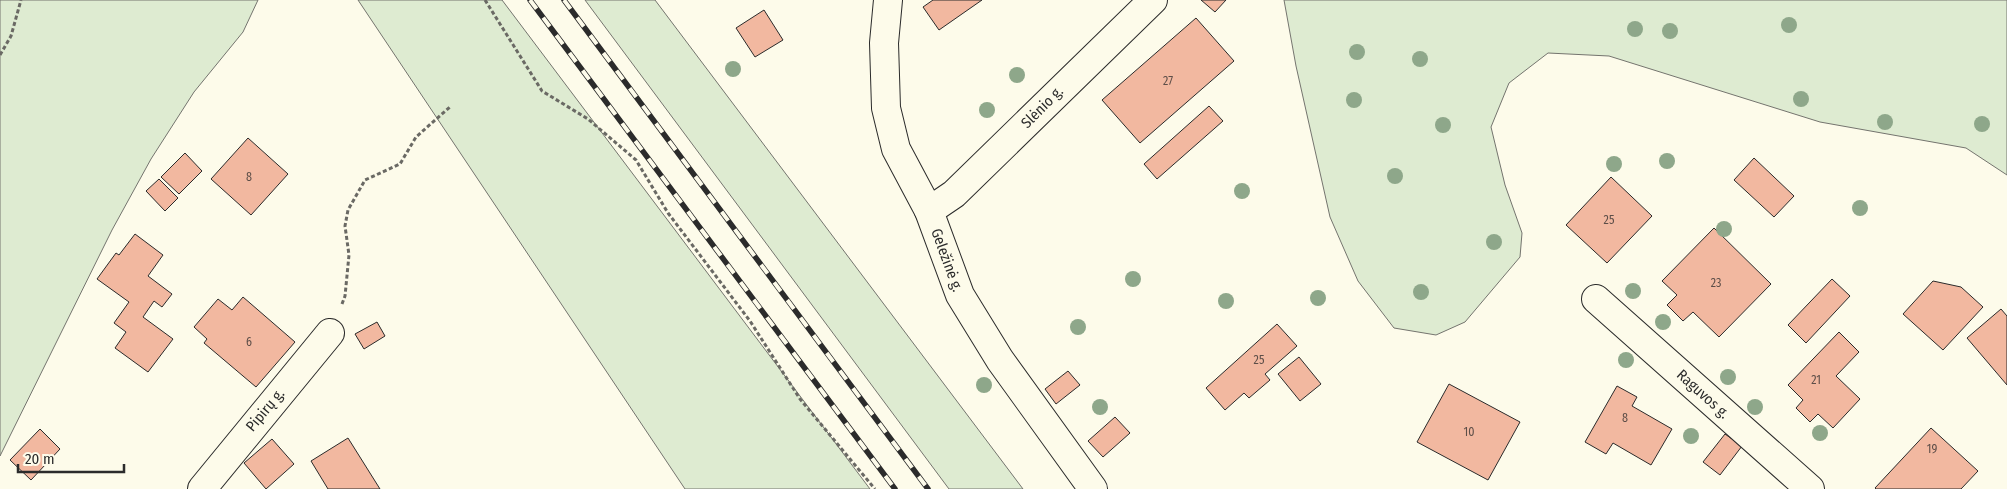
<svg xmlns="http://www.w3.org/2000/svg" width="2007" height="489" font-family="'Fira Sans Condensed',sans-serif">
	<style>
		.green { fill: #deebd1; stroke: #74746e }
		.building { fill: #f2b8a0; stroke: #2b2b2b }
		.lines { fill: none; stroke-linecap: round; stroke-linejoin: round }
		.street-casing { stroke: #2b2b2b; stroke-width: 30 }
		.path { stroke: #6a6964; stroke-width: 3; stroke-dasharray: 4 2.5; stroke-linecap: butt }
		.street { stroke: #fdfbea; stroke-width: 28 }
		.rail-casing { stroke: #2b2b2b; stroke-width: 5.5 }
		.rail { stroke: #fdfbea; stroke-width: 4; stroke-dasharray: 11; stroke-linecap: butt }
		.tree { fill: #8ea78a }
		.labels { text-anchor: middle; stroke-width: 4; stroke-linejoin: round; paint-order: stroke }
		.number-label { font-size: 12px; fill: #5d4e48 }
		.street-label { font-size: 15px; fill: #2b2b2b; stroke: #fdfbea }
	</style>
	<rect width="100%" height="100%" fill="#fdfbea"/>
	<g class="green">
		<path d="M0,0H258L243,32L194,92L151,159L112,230L0,456Z"/>
		<path d="M358,0H502L870,489H685Z"/>
		<path d="M585,0H655L1023,489H949Z"/>
		<path d="M1284,0H2007V175L1966,148L1820,122L1609,56L1548,53L1509,83L1491,127L1505,185L1522,233L1520,257L1465,322L1436,335L1394,328L1358,281L1330,217L1296,66Z"/>
	</g>
	<g class="building">
		<path d="M933,0H982L939,30L923,7Z"/>
		<path d="M1201,0H1226L1215,12Z"/>
		<path d="M764,10L783,40L755,57L736,28Z"/>
		<path d="M1196,18L1234,61L1140,143L1102,100Z"/>
		<path d="M1209,106L1223,121L1157,179L1144,164Z"/>
		<path d="M248,138L288,174L251,215L211,179Z"/>
		<path d="M185,153L202,171L179,194L161,177Z"/>
		<path d="M1754,158L1794,196L1774,217L1734,180Z"/>
		<path d="M1611,177L1652,216L1607,263L1566,225Z"/>
		<path d="M159,179L178,198L165,211L146,191Z"/>
		<path d="M1714,228L1771,284L1719,337L1693,312L1683,321L1667,305L1677,295L1662,281Z"/>
		<path d="M135,234L163,255L148,276L172,294L162,307L154,301L143,317L173,339L148,372L115,348L126,332L114,323L129,302L97,279L116,253L119,255Z"/>
		<path d="M1832,279L1850,296L1806,343L1788,325Z"/>
		<path d="M1933,281L1961,287L1983,307L1943,350L1903,314Z"/>
		<path d="M243,297L295,342L256,387L204,343L207,339L194,327L218,299L232,310Z"/>
		<path d="M2001,309L2007,316V385L1967,338Z"/>
		<path d="M377,322L385,336L364,349L355,334Z"/>
		<path d="M1277,324L1297,346L1265,374L1270,380L1249,398L1244,393L1225,410L1206,388Z"/>
		<path d="M1839,332L1859,352L1836,376L1860,399L1833,428L1818,414L1810,422L1796,408L1803,400L1788,385Z"/>
		<path d="M1299,357L1321,384L1300,401L1278,374Z"/>
		<path d="M1068,371L1080,385L1056,404L1045,389Z"/>
		<path d="M1449,384L1520,422L1488,480L1417,442Z"/>
		<path d="M1617,386L1637,397L1632,406L1672,429L1651,465L1613,443L1606,454L1585,442Z"/>
		<path d="M1115,417L1130,433L1103,457L1088,441Z"/>
		<path d="M1931,428L1978,471L1961,489H1876L1875,488Z"/>
		<path d="M40,429L60,449L31,480L10,460Z"/>
		<path d="M1725,434L1742,446L1720,475L1703,462Z"/>
		<path d="M348,438L380,489H328L311,461Z"/>
		<path d="M272,439L294,464L266,489L244,463Z"/>
	</g>
	<g class="lines">
		<defs>
			<g id="street">
				<path d="M888,0L884,43L886,108L896,149L929,211L960,295L1000,360L1093,489"/>
				<path d="M929,211L954,194L1153,0"/>
				<path d="M1596,299L1810,489"/>
				<path d="M202,489L330,333"/>
			</g>
		</defs>
		<use href="#street" class="street-casing"/>
		<g class="path">
			<path d="M485,0L542,91L588,119L636,160L668,213L750,321L800,399L875,489"/>
			<path d="M0,55L11,36L21,0"/>
			<path d="M342,304L345,296L349,255L345,226L348,210L365,180L400,164L416,137L451,106"/>
		</g>
		<use href="#street" class="street"/>
		<defs>
			<g id="rail">
				<path d="M530,0L895,489"/>
				<path d="M564,0L928,489"/>
			</g>
		</defs>
		<use href="#rail" class="rail-casing"/>
		<use href="#rail" class="rail"/>
	</g>
	<g class="tree">
		<circle cx="1789" cy="25" r="8"/>
		<circle cx="1635" cy="29" r="8"/>
		<circle cx="1670" cy="31" r="8"/>
		<circle cx="1357" cy="52" r="8"/>
		<circle cx="1420" cy="59" r="8"/>
		<circle cx="733" cy="69" r="8"/>
		<circle cx="1017" cy="75" r="8"/>
		<circle cx="1801" cy="99" r="8"/>
		<circle cx="1354" cy="100" r="8"/>
		<circle cx="987" cy="110" r="8"/>
		<circle cx="1885" cy="122" r="8"/>
		<circle cx="1982" cy="124" r="8"/>
		<circle cx="1443" cy="125" r="8"/>
		<circle cx="1667" cy="161" r="8"/>
		<circle cx="1614" cy="164" r="8"/>
		<circle cx="1395" cy="176" r="8"/>
		<circle cx="1242" cy="191" r="8"/>
		<circle cx="1860" cy="208" r="8"/>
		<circle cx="1724" cy="229" r="8"/>
		<circle cx="1494" cy="242" r="8"/>
		<circle cx="1133" cy="279" r="8"/>
		<circle cx="1633" cy="291" r="8"/>
		<circle cx="1421" cy="292" r="8"/>
		<circle cx="1318" cy="298" r="8"/>
		<circle cx="1226" cy="301" r="8"/>
		<circle cx="1663" cy="322" r="8"/>
		<circle cx="1078" cy="327" r="8"/>
		<circle cx="1626" cy="360" r="8"/>
		<circle cx="1728" cy="377" r="8"/>
		<circle cx="984" cy="385" r="8"/>
		<circle cx="1100" cy="407" r="8"/>
		<circle cx="1755" cy="407" r="8"/>
		<circle cx="1820" cy="433" r="8"/>
		<circle cx="1691" cy="436" r="8"/>
	</g>
	<g class="labels">
		<g class="number-label">
			<text x="1168" y="85">27</text>
			<text x="249" y="181">8</text>
			<text x="1609" y="224">25</text>
			<text x="1716" y="287">23</text>
			<text x="249" y="346">6</text>
			<text x="1259" y="364">25</text>
			<text x="1816" y="384">21</text>
			<text x="1625" y="422">8</text>
			<text x="1469" y="436">10</text>
			<text x="1932" y="453">19</text>
		</g>
		<g class="street-label">
			<text transform="translate(1042 107) rotate(-45)" y="5">Slėnio g.</text>
			<text transform="translate(947 260) rotate(70)" y="5">Geležinė g.</text>
			<text transform="translate(1703 394) rotate(42)" y="5">Raguvos g.</text>
			<text transform="translate(265 410) rotate(-50)" y="5">Pipirų g.</text>
		</g>
	</g>
	<path d="M18 464v8h106v-8" fill="none" stroke="#2b2b2b" stroke-width="2.5"/>
	<text x="25" y="464" font-size="15" fill="#2b2b2b" stroke="#fdfbea" stroke-width="4" paint-order="stroke">20 m</text>
</svg>
